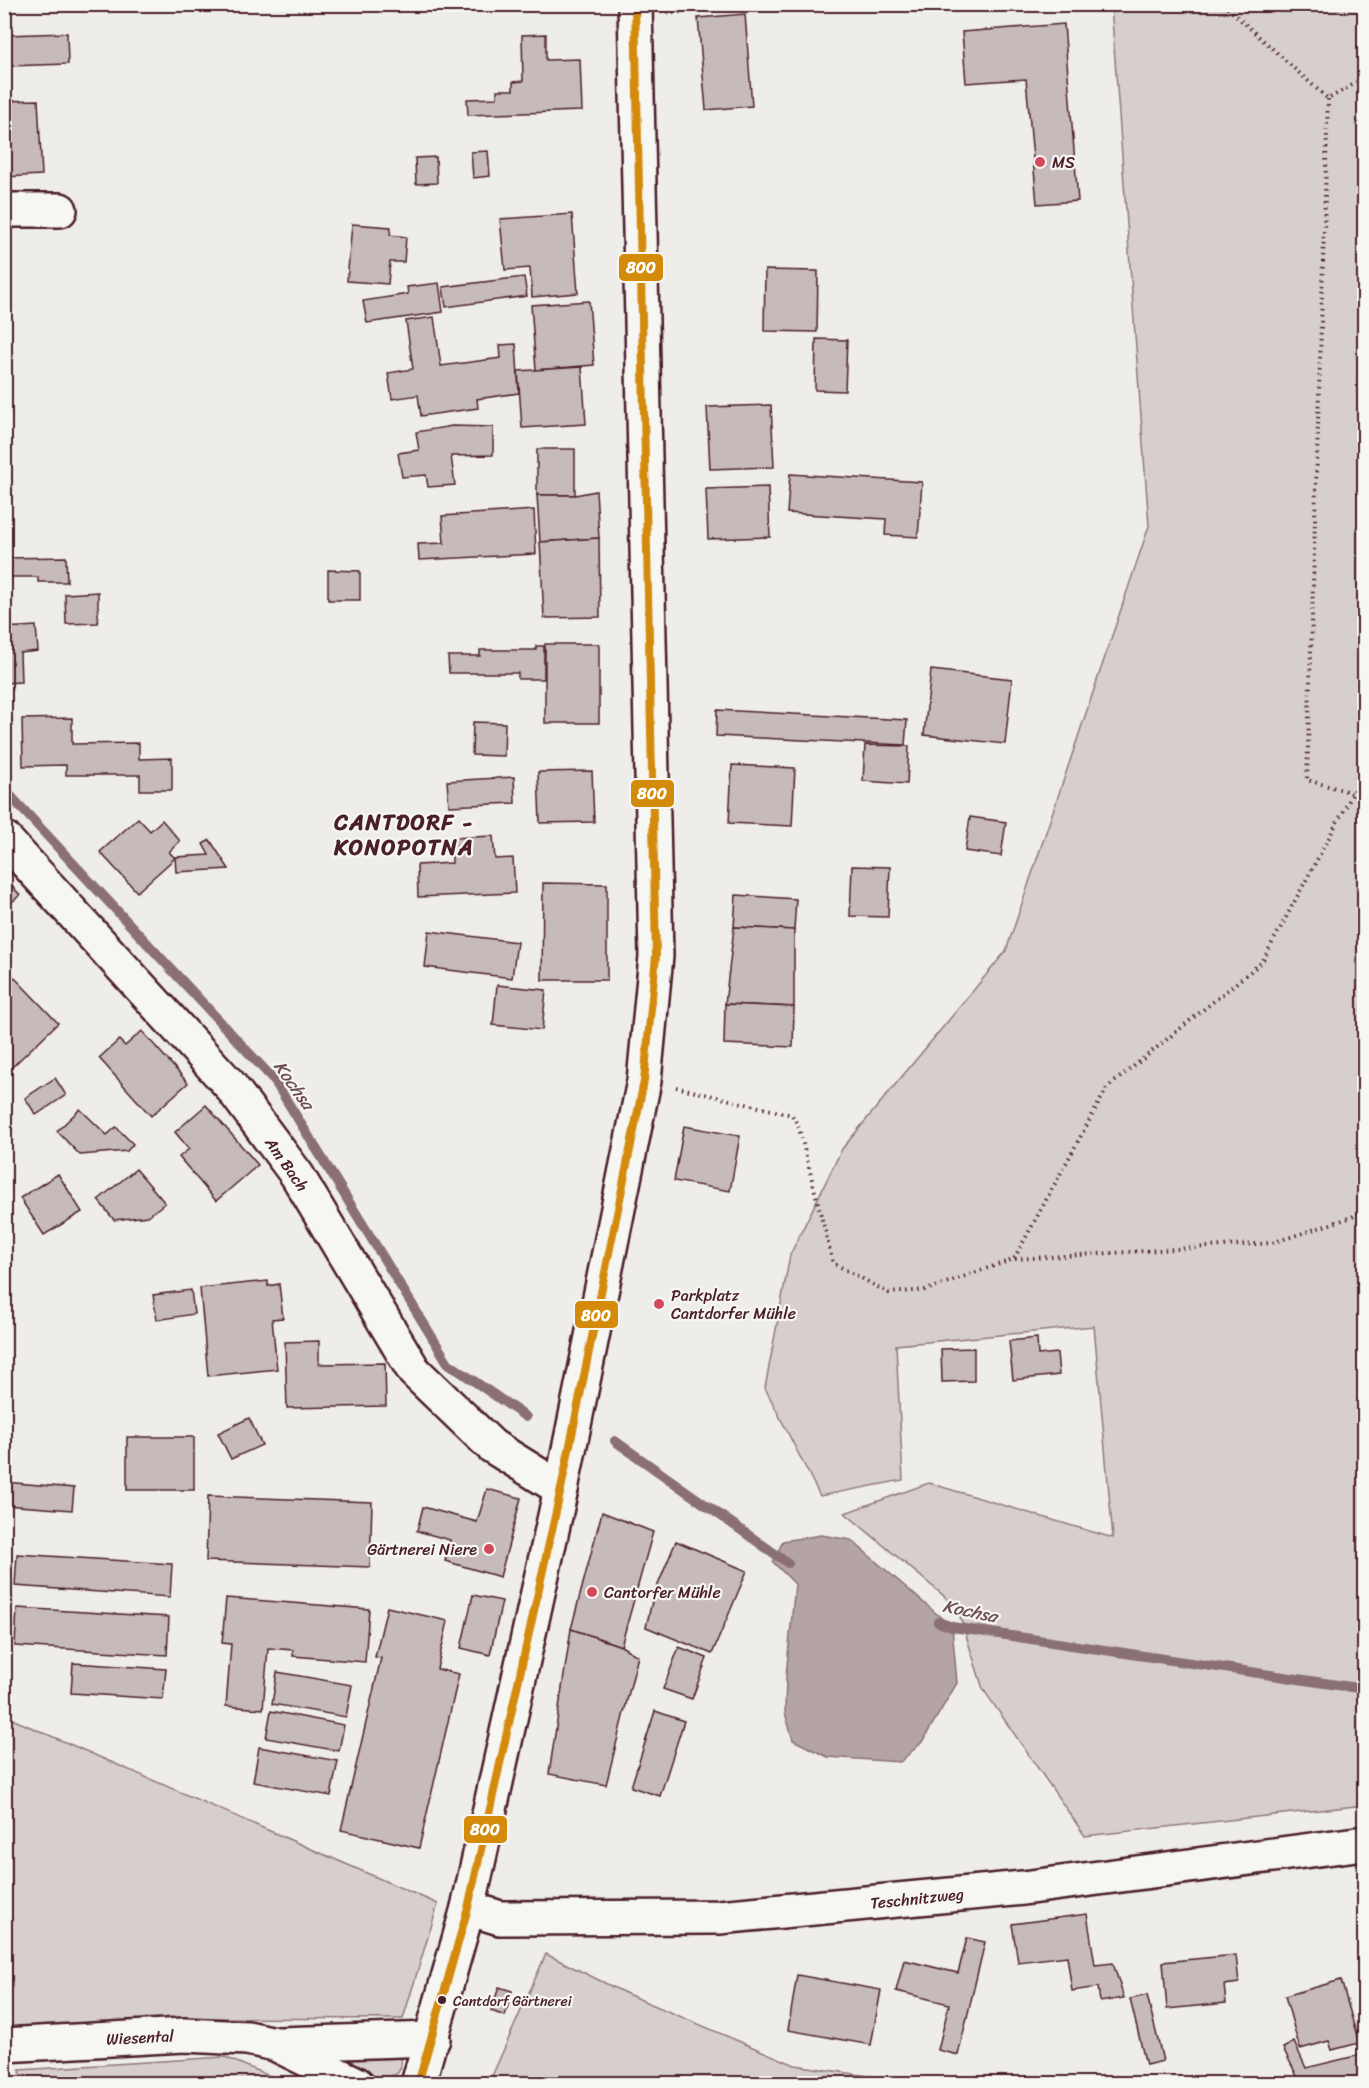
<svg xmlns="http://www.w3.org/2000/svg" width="1369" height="2088" font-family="Sriracha,sans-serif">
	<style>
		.green { fill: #d7cfce; stroke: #90777c; stroke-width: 1.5 }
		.water { fill: #b4a4a5; stroke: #8a6f74; stroke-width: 1.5 }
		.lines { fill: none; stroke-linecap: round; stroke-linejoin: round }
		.stream { stroke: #8a6f74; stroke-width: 10 }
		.building { fill: #c6babb; stroke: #4a1f2b; stroke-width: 1.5 }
		.minor-casing { stroke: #4a1f2b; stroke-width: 38 }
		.major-casing { stroke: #4a1f2b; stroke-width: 38 }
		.path { stroke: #4a1f2b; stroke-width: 4; stroke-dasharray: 1.5 4.5; stroke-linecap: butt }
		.minor { stroke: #f6f6f2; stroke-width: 33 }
		.major { stroke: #f6f6f2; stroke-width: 33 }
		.bus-1-casing { stroke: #f6f6f2; stroke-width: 12 }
		.bus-1 { stroke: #d48b09; stroke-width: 8 }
		.poi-dot { fill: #d1495b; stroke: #f6f6f2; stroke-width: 2 }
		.bus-dot { fill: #4a1f2b; stroke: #f6f6f2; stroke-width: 2 }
		.labels { text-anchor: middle; stroke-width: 4.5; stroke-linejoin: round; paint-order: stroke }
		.bus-label { font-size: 14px; fill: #4a1f2b; stroke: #f6f6f2; text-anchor: start }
		.poi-label { font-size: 16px; fill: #4a1f2b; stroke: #f6f6f2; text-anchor: start }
		.street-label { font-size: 16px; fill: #4a1f2b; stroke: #f6f6f2 }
		.water-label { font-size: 18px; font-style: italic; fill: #6f4e56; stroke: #f6f6f2 }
		.district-label { font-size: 22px; font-weight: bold; letter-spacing: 1.5px; fill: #4a1f2b; stroke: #f6f6f2 }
		.line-badge { stroke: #f6f6f2; stroke-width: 2 }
		.badge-label { font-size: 16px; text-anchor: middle; font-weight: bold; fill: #fff }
	</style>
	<rect width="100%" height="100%" fill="#efedea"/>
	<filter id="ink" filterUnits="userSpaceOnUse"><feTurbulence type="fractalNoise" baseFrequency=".0167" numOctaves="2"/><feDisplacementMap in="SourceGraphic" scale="12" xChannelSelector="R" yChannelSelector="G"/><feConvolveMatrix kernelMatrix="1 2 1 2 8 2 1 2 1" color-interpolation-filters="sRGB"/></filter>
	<g filter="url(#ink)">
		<g class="green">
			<path d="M582,5V8L411,5L582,4Z"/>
			<path d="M1111,5H1364V1805L1085,1836L983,1689L957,1607L845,1513L929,1483L1113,1538L1094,1326L896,1345L903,1480L820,1496L765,1388L790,1255L842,1149L1006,951L1149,526Z"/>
			<path d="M5,1716L438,1904L403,2019L192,2018L5,2034Z"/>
			<path d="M546,1954L625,1993L795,2065L915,2083H489Z"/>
			<path d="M323,2054H400C402,2060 402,2063 400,2069C394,2088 342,2067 325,2062Z"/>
			<path d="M225,2057L286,2083H22L20,2070Z"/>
		</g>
		<path class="water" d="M821,1535L851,1540L952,1627L957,1683L922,1742L900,1762L828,1757L793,1740L785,1713L786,1676L795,1584L773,1562L783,1541Z"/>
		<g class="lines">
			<g class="stream">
				<path d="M4,789L274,1080L448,1363L526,1417"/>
				<path d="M615,1441L788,1563"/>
				<path d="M938,1622L952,1627L1364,1689"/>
			</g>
		</g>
		<g class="building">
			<path d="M745,14L752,106L706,110L698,18Z"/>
			<path d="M1064,24L1078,201L1037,204L1026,79L966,83L962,32Z"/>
			<path d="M67,33L68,64L7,66L6,35Z"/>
			<path d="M546,34V60L580,59L582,111L468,115L467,99L497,98V90H513V82L523,81L522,35Z"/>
			<path d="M38,100L42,175L4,177V101Z"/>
			<path d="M488,151L490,176L473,178L471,152Z"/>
			<path d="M436,157L437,183L416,184L415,158Z"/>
			<path d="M572,214L578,293L532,297L530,268L505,270L500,219Z"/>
			<path d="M352,224L391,227L390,235L406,237L404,262H390L388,284L347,281Z"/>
			<path d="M765,270L818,271L817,332L764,331Z"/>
			<path d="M524,277L527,296L446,307L443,287Z"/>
			<path d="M439,283L443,312L367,323L363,301L408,294L407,287Z"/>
			<path d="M589,301L594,365L536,370L531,305Z"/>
			<path d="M434,317L441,366L501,358L500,345L516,344L519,393L477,399L478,408L421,416L418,395L392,399L388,373L413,369L406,321Z"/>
			<path d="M816,339L847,340L845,391L815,390Z"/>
			<path d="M582,367L586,424L522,428L518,371Z"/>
			<path d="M771,405L774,467L710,469L707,407Z"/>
			<path d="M452,426L493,427V455L451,456L455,485L428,487L426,475L402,477L398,453L419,450L416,432Z"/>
			<rect x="537" y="449" width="38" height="46"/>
			<path d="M790,474L922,482L918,537L885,535L886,519L787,513Z"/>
			<path d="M768,487L770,537L708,539L706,489Z"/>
			<path d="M596,491L599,538L540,542L537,495H575Z"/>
			<path d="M534,510L536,554L419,560L418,544L444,543L442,516Z"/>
			<path d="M599,538L600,617L544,618L540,542Z"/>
			<path d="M66,557L67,582H38V577H4V558Z"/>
			<path d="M328,570L360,571V600H328Z"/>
			<path d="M98,592V623L66,624L65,594Z"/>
			<path d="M36,626L38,651L20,653L21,682L4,683V628Z"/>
			<rect x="545" y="644" width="54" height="79"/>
			<path d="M536,646H544V679H518V673H449L448,656H480V650H536Z"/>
			<path d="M931,670L1012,679L1005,744L924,735Z"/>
			<path d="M717,710L907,720L905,745L716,736Z"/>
			<path d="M72,718V744L139,743V759L172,758V790H140V775H66V765L23,766L22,719Z"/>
			<path d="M473,722L505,723L504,756L472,755Z"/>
			<path d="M865,745L909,746L907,784L863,781Z"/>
			<path d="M732,765L795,768L792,826L729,823Z"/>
			<path d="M592,771L594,822L540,823L538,772Z"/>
			<path d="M514,777L515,803L449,806L447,781Z"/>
			<path d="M970,817L1006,822L1001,856L965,851Z"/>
			<path d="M138,818L150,831L162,820L180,841L169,852L175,858L137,892L100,852Z"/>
			<path d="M493,836L495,859L513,858L515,893L418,897L417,865L452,863L451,838Z"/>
			<path d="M210,840L229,869L176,872L175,857L209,855L203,844Z"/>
			<path d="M852,866L890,867L888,917L850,916Z"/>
			<path d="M4,877L20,895L4,909Z"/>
			<path d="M543,883L607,884V980H542Z"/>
			<path d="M736,895L796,899L794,930L734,927Z"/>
			<path d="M734,927L794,930V1007L725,1004Z"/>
			<path d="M429,931L517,942L512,978L425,967Z"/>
			<path d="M13,976L58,1023L8,1071L4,1067V985Z"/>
			<path d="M497,985L546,990L542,1030L493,1025Z"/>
			<path d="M725,1004L794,1007L793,1047L724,1044Z"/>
			<path d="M142,1031L188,1083L151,1116L99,1058L119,1040L125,1046Z"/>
			<path d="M55,1078L66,1095L36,1115L25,1098Z"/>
			<path d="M206,1105L258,1165L216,1201L179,1157L189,1149L175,1132Z"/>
			<path d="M80,1109L107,1135L116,1127L133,1144L127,1151L80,1155L57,1131Z"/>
			<path d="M684,1126L740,1136L730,1191L674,1181Z"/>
			<path d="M136,1169L165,1203L148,1216L114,1220L98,1200Z"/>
			<path d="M58,1174L82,1212L44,1235L20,1198Z"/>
			<path d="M268,1281V1286L279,1284L283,1318L272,1319L277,1369L208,1376L200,1288Z"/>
			<path d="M191,1290L194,1314L157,1320L153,1295Z"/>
			<path d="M1037,1338L1038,1355L1057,1353L1059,1375L1013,1380L1009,1341Z"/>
			<path d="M319,1341V1364L385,1363L386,1406L287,1408L285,1342Z"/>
			<path d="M974,1348V1381L942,1382L941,1349Z"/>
			<path d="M249,1418L262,1445L231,1459L218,1433Z"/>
			<rect x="127" y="1437" width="67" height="53"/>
			<path d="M4,1482L74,1488L72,1510L4,1505Z"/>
			<path d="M487,1489L521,1498L500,1577L445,1561L450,1540L417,1531L423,1507L477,1522Z"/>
			<path d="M208,1496L372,1502L370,1567L206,1561Z"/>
			<path d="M602,1512L653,1532L621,1646L571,1629Z"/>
			<path d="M676,1541L747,1571L712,1654L646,1627L653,1597Z"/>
			<path d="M17,1554L172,1564L170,1597L15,1586Z"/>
			<path d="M473,1595L502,1601L490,1655L461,1648Z"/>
			<path d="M226,1598L369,1609L365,1662L293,1656V1650L268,1648L263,1709L226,1706L231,1644L222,1643Z"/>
			<path d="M387,1607L448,1621L437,1669L459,1674L419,1848L341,1830L381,1658L375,1657Z"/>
			<path d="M17,1608L169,1617L167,1655L15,1646Z"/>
			<path d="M571,1629L621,1646L638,1656L606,1785L549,1774Z"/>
			<path d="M679,1647L707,1658L692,1699L663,1689Z"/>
			<path d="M73,1663L166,1669L163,1699L71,1693Z"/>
			<path d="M277,1672L352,1685L346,1717L272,1704Z"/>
			<path d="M271,1711L344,1725L339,1751L266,1738Z"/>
			<path d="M655,1711L684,1721L660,1796L631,1787Z"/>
			<path d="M259,1747L338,1761L331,1796L253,1782Z"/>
			<path d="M1087,1914L1095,1965L1113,1963L1124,1998L1100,2002L1098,1987L1072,1991L1067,1956L1018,1962L1012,1924Z"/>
			<path d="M967,1938L985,1942L958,2055L938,2050L949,2004L896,1991L904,1960L958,1973Z"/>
			<path d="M1236,1955L1239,1983L1224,1985L1226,2003L1167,2009L1163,1962Z"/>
			<path d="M797,1975L881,1990L871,2045L788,2030Z"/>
			<path d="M1341,1980L1359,2043L1332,2050L1329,2041L1300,2049L1285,1996Z"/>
			<path d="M499,1987L512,1991L505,2016L491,2011Z"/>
			<path d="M1147,1995L1163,2061L1146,2065L1130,1999Z"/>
			<path d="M1294,2042L1306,2068L1364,2054V2081L1353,2084H1316L1315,2081L1301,2084L1283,2048Z"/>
		</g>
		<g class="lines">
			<defs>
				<g id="minor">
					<path d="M4,210H60"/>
					<path d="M4,838L229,1084L297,1175L414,1371L492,1446L561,1489"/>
					<path d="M468,1908L500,1918L719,1917L1023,1888L1364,1843"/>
					<path d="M279,2044L433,2039"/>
					<path d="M4,2045L184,2035L247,2038L275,2044L357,2084"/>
				</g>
				<path id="major" d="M418,2084L468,1908L561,1489L644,1081L656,956L635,4"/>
			</defs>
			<use href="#minor" class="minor-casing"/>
			<use href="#major" class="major-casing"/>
			<g class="path">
				<path d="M1223,4L1328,99L1364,78"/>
				<path d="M667,13L771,4"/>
				<path d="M1328,99L1307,780L1353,793"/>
				<path d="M676,1087L792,1115L799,1128L833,1263L889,1293L926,1290L1014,1259L1107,1088L1262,962L1353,793L1364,777"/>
				<path d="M1015,1259L1272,1243L1352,1217L1364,1210"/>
			</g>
			<use href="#minor" class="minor"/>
			<use href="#major" class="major"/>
			<defs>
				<path id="bus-1" d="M418,2084L468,1908L561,1489L644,1081L656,956L635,4"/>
			</defs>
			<use href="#bus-1" class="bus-1-casing"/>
			<use href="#bus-1" class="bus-1"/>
		</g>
	</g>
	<g class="poi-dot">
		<circle cx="1040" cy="162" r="6"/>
		<circle cx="659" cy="1304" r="6"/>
		<circle cx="489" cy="1549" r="6"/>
		<circle cx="592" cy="1592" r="6"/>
	</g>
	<circle class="bus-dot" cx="442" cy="2000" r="5"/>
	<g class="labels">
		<g class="bus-label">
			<text x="453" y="2006">Cantdorf Gärtnerei</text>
		</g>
		<g class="poi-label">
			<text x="1052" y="168">MS</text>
			<text x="671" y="1301">Parkplatz<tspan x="671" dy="18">Cantdorfer Mühle</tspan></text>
			<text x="477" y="1555" text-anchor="end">Gärtnerei Niere</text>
			<text x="604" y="1598">Cantorfer Mühle</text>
		</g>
		<g class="street-label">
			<text transform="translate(287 1164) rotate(55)" y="6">Am Bach</text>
			<text transform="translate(917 1898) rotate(-6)" y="6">Teschnitzweg</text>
			<text transform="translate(140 2037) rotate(-3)" y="6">Wiesental</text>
		</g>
		<g class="water-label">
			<text transform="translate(294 1085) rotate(55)" y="6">Kochsa</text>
			<text transform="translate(970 1611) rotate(12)" y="6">Kochsa</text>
		</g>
		<g class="district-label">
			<text x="404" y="830">CANTDORF -<tspan x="404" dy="25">KONOPOTNA</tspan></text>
		</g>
	</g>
	<g class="line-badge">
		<rect x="618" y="253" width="46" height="29" rx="6" fill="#d48b09"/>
		<rect x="630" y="779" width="45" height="29" rx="6" fill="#d48b09"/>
		<rect x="574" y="1300" width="45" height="29" rx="6" fill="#d48b09"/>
		<rect x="463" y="1815" width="45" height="29" rx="6" fill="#d48b09"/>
	</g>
	<g class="badge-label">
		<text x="641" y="273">800</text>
		<text x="652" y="799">800</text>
		<text x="596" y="1321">800</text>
		<text x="485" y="1835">800</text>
	</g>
	<rect width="1369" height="2088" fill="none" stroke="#f6f6f2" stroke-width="24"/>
	<rect x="12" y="12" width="1345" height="2064" fill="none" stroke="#4a1f2b" stroke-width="2" filter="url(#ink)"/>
</svg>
